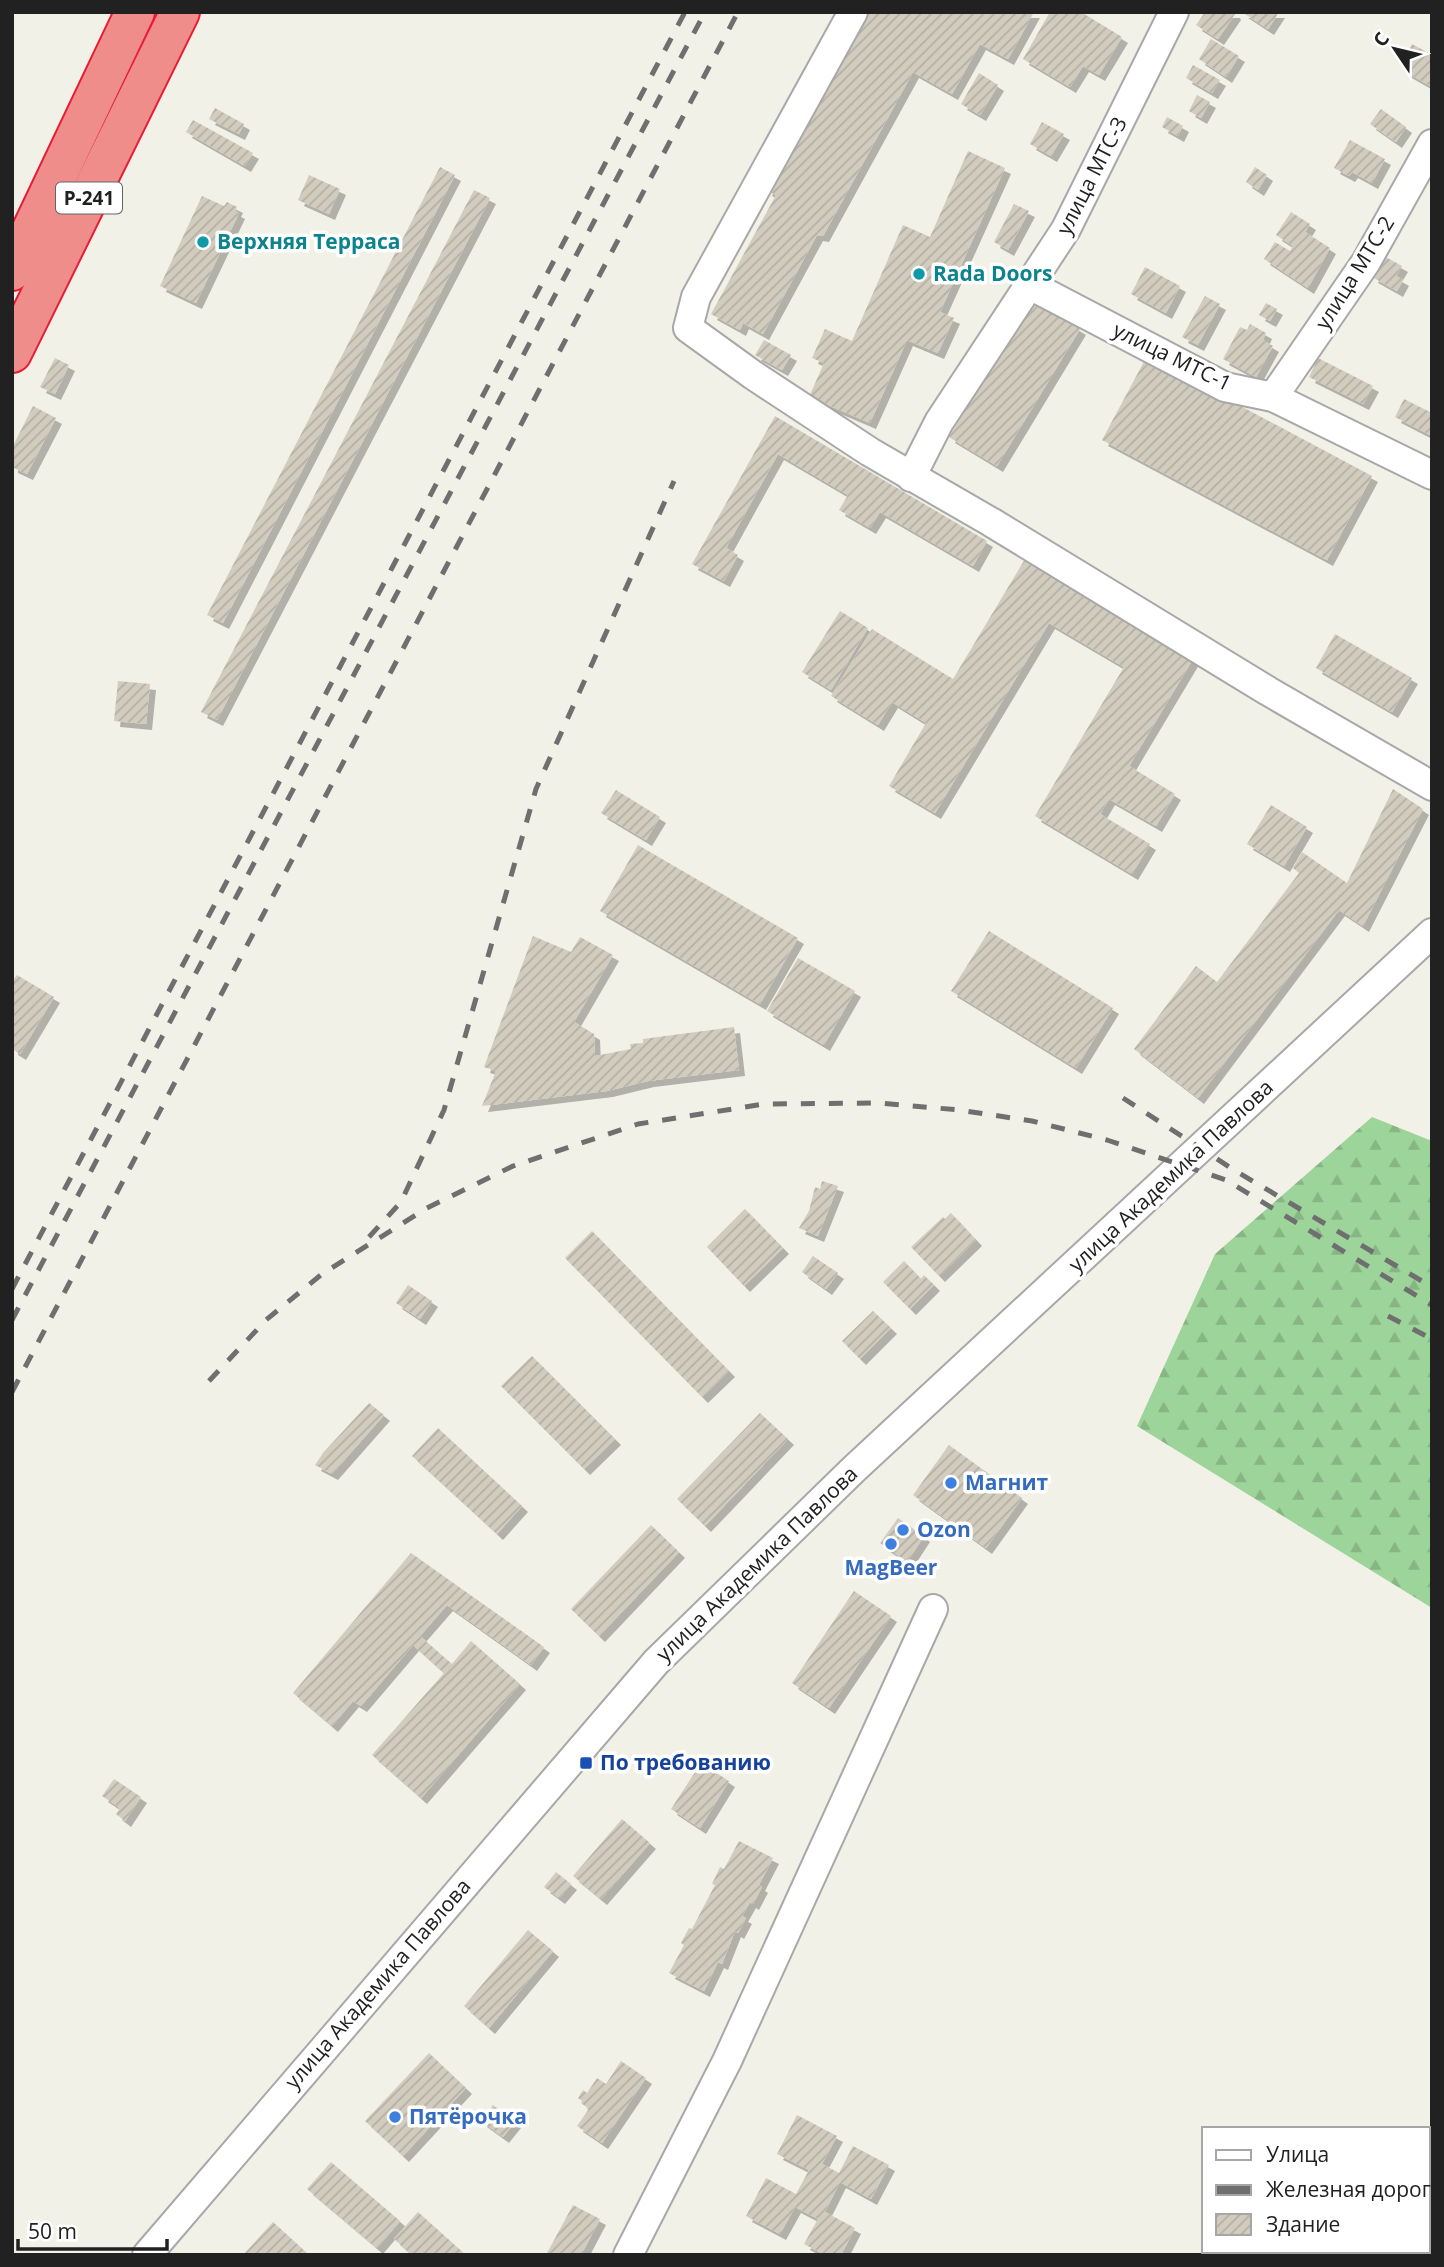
<svg xmlns="http://www.w3.org/2000/svg" width="1444" height="2267" font-family="'Open Sans',sans-serif">
	<style>
		.forest { fill: url(#forest-firs) }
		.building { fill: url(#building-hatch); filter: url(#shadow) }
		.lines { fill: none; stroke-linecap: round; stroke-linejoin: round }
		.minor-casing { stroke: #a8a8a8; stroke-width: 32 }
		.highway-casing { stroke: #e91b35; stroke-width: 42 }
		.minor { stroke: #fff; stroke-width: 28 }
		.highway { stroke: #ee8d8a; stroke-width: 38 }
		.rail { stroke: #6f6f6f; stroke-width: 5; stroke-dasharray: 14 14; stroke-linecap: butt }
		.culture-dot { fill: #0f9aa8; stroke: #fff; stroke-width: 2.5 }
		.shop-dot { fill: #3f7fe0; stroke: #fff; stroke-width: 2.5 }
		.transit-dot { fill: #1a4fb4; stroke: #fff; stroke-width: 2.5 }
		.labels { text-anchor: middle; stroke-width: 7; stroke-linejoin: round; paint-order: stroke }
		.shield { fill: #fff; stroke: #646464; stroke-width: 2 }
		.shield-label { font-size: 19px; font-weight: bold; fill: #212121 }
		.street-label { font-size: 21px; fill: #212121; stroke: #fff }
		.culture-label { font-size: 21px; font-weight: bold; fill: #0d838f; stroke: #fff; text-anchor: start }
		.shop-label { font-size: 21px; font-weight: bold; fill: #366cbe; stroke: #fff; text-anchor: start }
		.transit-label { font-size: 21px; font-weight: bold; fill: #164399; stroke: #fff; text-anchor: start }
	</style>
	<defs>
		<pattern id="forest-firs" width="22" height="20" patternUnits="userSpaceOnUse" patternTransform="scale(1.75)"><rect width="22" height="20" fill="#9dd499"/><path d="M5 1l3.5 6h-7zM16 11l3.5 6h-7z" fill="#87b684"/></pattern>
		<pattern id="building-hatch" width="6" height="6" patternUnits="userSpaceOnUse" patternTransform="scale(1.75)"><rect width="6" height="6" fill="#d2ccbf"/><path d="M-1 1l2-2M0 6l6-6M5 7l2-2" fill="none" stroke="#b4afa4"/></pattern>
		<filter id="shadow"><feDropShadow dx="6" dy="6" stdDeviation="0" flood-color="#0004"/></filter>
	</defs>
	<rect width="100%" height="100%" fill="#f2f1e7"/>
	<path class="forest" d="M1372,1117L1432,1141V1608L1137,1426L1215,1254Z"/>
	<g class="building">
		<path d="M864,12H1034L1008,59L980,44L952,94L913,72L823,236L817,235L763,334L743,323L740,330L711,314L776,195L766,190L779,165L784,168L837,72L832,69Z"/>
		<path d="M1050,12H1081L1122,37L1099,75L1083,66L1070,87L1023,59Z"/>
		<path d="M1205,12H1234L1235,14L1218,39L1196,25Z"/>
		<path d="M1242,12H1279L1268,29Z"/>
		<path d="M1211,39L1239,56L1226,77L1199,59Z"/>
		<path d="M1412,44L1432,55V87L1404,71L1411,58L1406,55Z"/>
		<path d="M1193,65L1220,80L1212,93L1186,78Z"/>
		<path d="M979,73L998,85L980,115L961,104Z"/>
		<path d="M1197,95L1210,102L1201,118L1189,111Z"/>
		<path d="M215,108L244,124L239,134L209,119Z"/>
		<path d="M1381,109L1406,127L1396,142L1370,124Z"/>
		<path d="M1167,117L1183,126L1178,136L1162,127Z"/>
		<path d="M193,120L253,153L245,166L186,132Z"/>
		<path d="M1042,122L1064,134L1051,156L1030,144Z"/>
		<path d="M1350,140L1385,159L1372,183L1352,172L1349,176L1334,168Z"/>
		<path d="M968,151L1005,168L940,312L954,318L938,353L907,340L870,423L809,397L824,363L812,358L825,329L852,341L903,225L930,237Z"/>
		<path d="M440,167L455,175L223,623L207,615Z"/>
		<path d="M1255,167L1267,175L1258,190L1246,182Z"/>
		<path d="M309,175L340,189L329,214L298,200Z"/>
		<path d="M474,190L490,198L217,720L201,712Z"/>
		<path d="M202,196L224,206L227,202L237,207L235,211L239,213L196,303L160,286Z"/>
		<path d="M1014,204L1029,211L1008,250L994,242Z"/>
		<path d="M1291,212L1310,224L1305,232L1330,248L1308,288L1264,259L1275,242L1290,251L1293,246L1276,235Z"/>
		<path d="M1384,256L1402,266L1396,276L1403,280L1397,291L1372,277Z"/>
		<path d="M1145,267L1180,286L1166,313L1131,294Z"/>
		<path d="M1205,296L1220,304L1198,345L1182,337Z"/>
		<path d="M1032,300L1080,329L997,466L949,437Z"/>
		<path d="M1266,303L1277,309L1270,321L1259,315Z"/>
		<path d="M1250,324L1266,333L1263,340L1273,346L1256,377L1223,359L1240,327L1247,330Z"/>
		<path d="M764,340L791,355L782,370L755,355Z"/>
		<path d="M1147,356L1372,476L1327,560L1102,440Z"/>
		<path d="M55,358L69,365L55,394L40,387Z"/>
		<path d="M1318,358L1373,386L1363,404L1309,377Z"/>
		<path d="M1404,399L1432,413V436L1395,417Z"/>
		<path d="M33,406L56,418L27,474L12,467V448Z"/>
		<path d="M775,416L987,541L973,566L880,512L870,528L839,510L848,495L778,454L726,548L738,555L724,581L692,564Z"/>
		<path d="M1025,559L1193,659L1129,766L1175,794L1156,826L1109,799L1100,814L1150,844L1132,874L1035,816L1124,667L1049,623L935,813L889,786L926,723L892,702L878,725L831,696L872,629L953,679Z"/>
		<path d="M840,611L868,628L831,690L802,672Z"/>
		<path d="M1335,634L1412,678L1392,712L1316,668Z"/>
		<path d="M118,681L150,684L146,724L114,721Z"/>
		<path d="M1393,789L1423,809L1363,926L1339,910L1198,1098L1134,1049L1196,966L1217,982L1299,873L1293,868L1302,852L1347,883Z"/>
		<path d="M616,790L660,817L646,840L601,813Z"/>
		<path d="M1271,805L1307,827L1284,866L1247,844Z"/>
		<path d="M638,845L798,938L760,1004L600,911Z"/>
		<path d="M989,931L1113,1008L1076,1068L951,991Z"/>
		<path d="M533,936L571,952L580,937L613,955L574,1022L594,1034L595,1056L631,1049L630,1044L643,1043V1039L734,1027L739,1070L648,1081L607,1091L482,1106L496,1071L484,1067Z"/>
		<path d="M798,958L855,991L824,1045L767,1011Z"/>
		<path d="M17,975L54,997L20,1054L12,1049V982Z"/>
		<path d="M822,1181L838,1186L818,1236L799,1228L809,1211L815,1187L820,1189Z"/>
		<path d="M745,1209L783,1248L744,1286L707,1247Z"/>
		<path d="M951,1213L976,1240L939,1276L911,1247L943,1217L945,1219Z"/>
		<path d="M592,1231L729,1371L702,1397L565,1258Z"/>
		<path d="M813,1256L838,1273L826,1289L802,1272Z"/>
		<path d="M904,1261L921,1279L924,1275L934,1285L910,1309L883,1282Z"/>
		<path d="M408,1285L432,1301L420,1319L396,1303Z"/>
		<path d="M873,1311L891,1328L860,1359L842,1341Z"/>
		<path d="M532,1356L615,1439L584,1469L501,1386Z"/>
		<path d="M369,1403L384,1415L332,1474L315,1465L323,1453Z"/>
		<path d="M760,1413L788,1439L705,1526L677,1499Z"/>
		<path d="M438,1428L522,1506L497,1534L412,1456Z"/>
		<path d="M949,1445L1022,1498L986,1548L913,1495Z"/>
		<path d="M898,1518L924,1536L907,1562L880,1543Z"/>
		<path d="M651,1525L679,1552L599,1636L571,1609Z"/>
		<path d="M411,1553L544,1647L531,1665L447,1605L420,1636L452,1664L471,1641L520,1684L421,1798L372,1755L444,1673L413,1645L361,1706L353,1701L332,1726L293,1693Z"/>
		<path d="M854,1591L891,1616L829,1708L792,1683Z"/>
		<path d="M701,1763L729,1781L700,1828L671,1809Z"/>
		<path d="M114,1779L141,1797L125,1821L116,1814L120,1808L102,1796Z"/>
		<path d="M622,1819L650,1843L601,1899L573,1876Z"/>
		<path d="M739,1841L773,1858L759,1885L762,1887L753,1904L750,1902L742,1916L746,1918L738,1933L735,1931L722,1964L718,1962L704,1991L669,1973L684,1945L681,1943L689,1928L692,1929L715,1885L712,1884L720,1867L724,1869Z"/>
		<path d="M556,1872L571,1884L559,1898L544,1887Z"/>
		<path d="M528,1930L553,1951L489,2028L464,2006Z"/>
		<path d="M429,2053L466,2088L403,2156L365,2121Z"/>
		<path d="M621,2061L646,2078L602,2143L577,2126L589,2109L581,2103L582,2101L578,2098L583,2090L587,2093L597,2078L606,2084Z"/>
		<path d="M493,2105L515,2122L503,2137L481,2121Z"/>
		<path d="M797,2115L837,2136L822,2164L839,2173L853,2146L889,2165L871,2199L840,2182L825,2212L855,2228L841,2255H825L804,2244L818,2219L795,2207L780,2234L746,2216L766,2178L796,2194L809,2170L777,2154Z"/>
		<path d="M331,2162L400,2221L377,2248L307,2189Z"/>
		<path d="M573,2205L600,2219L581,2255H546Z"/>
		<path d="M418,2212L466,2255H412L394,2239Z"/>
		<path d="M273,2222L307,2253L305,2255H243Z"/>
	</g>
	<g class="lines">
		<defs>
			<g id="minor">
				<path d="M853,12L696,297L688,328L753,375L870,452L991,522L1268,691L1432,786"/>
				<path d="M1030,285L1225,387L1273,397L1432,475"/>
				<path d="M1273,397L1366,262L1432,144"/>
				<path d="M911,477L939,422L1066,229L1174,12"/>
				<path d="M147,2255L656,1662L854,1469L1432,933"/>
				<path d="M628,2255L727,2061L933,1609"/>
			</g>
			<g id="highway">
				<path d="M12,271L135,12"/>
				<path d="M12,353L180,12"/>
			</g>
		</defs>
		<use href="#minor" class="minor-casing"/>
		<use href="#highway" class="highway-casing"/>
		<use href="#minor" class="minor"/>
		<use href="#highway" class="highway"/>
		<g class="rail">
			<path d="M1123,1098L1234,1170L1432,1287"/>
			<path d="M369,1237L401,1202L444,1110L536,789L674,481"/>
			<path d="M12,1289L685,12"/>
			<path d="M1388,1316L1432,1339"/>
			<path d="M12,1320L705,12"/>
			<path d="M209,1381L266,1320L322,1274L427,1208L513,1166L638,1124L764,1104L880,1103L959,1110L1032,1121L1107,1140L1226,1180L1432,1305"/>
			<path d="M12,1392L738,12"/>
		</g>
	</g>
	<g class="culture-dot">
		<circle cx="203" cy="242" r="7"/>
		<circle cx="919" cy="274" r="7"/>
	</g>
	<g class="shop-dot">
		<circle cx="951" cy="1483" r="7"/>
		<circle cx="903" cy="1530" r="7"/>
		<circle cx="891" cy="1544" r="7"/>
		<circle cx="395" cy="2117" r="7"/>
	</g>
	<rect class="transit-dot" x="579" y="1756" width="14" height="14" rx="3.5"/>
	<g class="labels">
		<rect class="shield" x="56" y="182.5" width="66" height="31" rx="5"/>
		<g class="shield-label">
			<text x="89" y="205">Р-241</text>
		</g>
		<g class="street-label">
			<text transform="translate(1092 176) rotate(-63)" y="7">улица МТС-3</text>
			<text transform="translate(1355 273) rotate(-58)" y="7">улица МТС-2</text>
			<text transform="translate(1172 357) rotate(26)" y="7">улица МТС-1</text>
			<text transform="translate(1171 1176) rotate(-43)" y="7">улица Академика Павлова</text>
			<text transform="translate(757 1564) rotate(-44)" y="7">улица Академика Павлова</text>
			<text transform="translate(378 1984) rotate(-49)" y="7">улица Академика Павлова</text>
		</g>
		<g class="culture-label">
			<text x="217" y="249">Верхняя Терраса</text>
			<text x="933" y="281">Rada Doors</text>
		</g>
		<g class="shop-label">
			<text x="965" y="1490">Магнит</text>
			<text x="917" y="1537">Ozon</text>
			<text x="891" y="1575" text-anchor="middle">MagBeer</text>
			<text x="409" y="2124">Пятёрочка</text>
		</g>
		<g class="transit-label">
			<text x="600" y="1770">По требованию</text>
		</g>
	</g>
	<rect width="1444" height="2267" fill="none" stroke="#212121" stroke-width="28"/>
	<rect x="1202" y="2127" width="228" height="126" fill="#ffffff" stroke="#a6a6a6" stroke-width="2"/>
	<rect x="1216" y="2150" width="35" height="10" fill="#ffffff" stroke="#a6a6a6" stroke-width="2"/>
	<text x="1266" y="2162" font-size="21" fill="#212121">Улица</text>
	<rect x="1216" y="2185" width="35" height="10" fill="#6f6f6f" stroke="#a6a6a6" stroke-width="2"/>
	<text x="1266" y="2197" font-size="21" fill="#212121">Железная дорога</text>
	<rect x="1216" y="2214" width="35" height="21" fill="url(#building-hatch)" stroke="#a6a6a6" stroke-width="2"/>
	<text x="1266" y="2232" font-size="21" fill="#212121">Здание</text>
	<g transform="translate(1395 49) rotate(305)" stroke="#ffffff" stroke-width="5" paint-order="stroke">
	<path d="M0-5L12 26L0 18L-12 26Z" fill="#212121"/>
	<text y="-10" font-size="19" font-weight="bold" text-anchor="middle" fill="#212121">С</text>
	</g>
	<path d="M18 2239v10h149v-10" fill="none" stroke="#212121" stroke-width="3.5"/>
	<text x="28" y="2239" font-size="21" fill="#212121" stroke="#ffffff" stroke-width="5" paint-order="stroke">50 m</text>
</svg>
